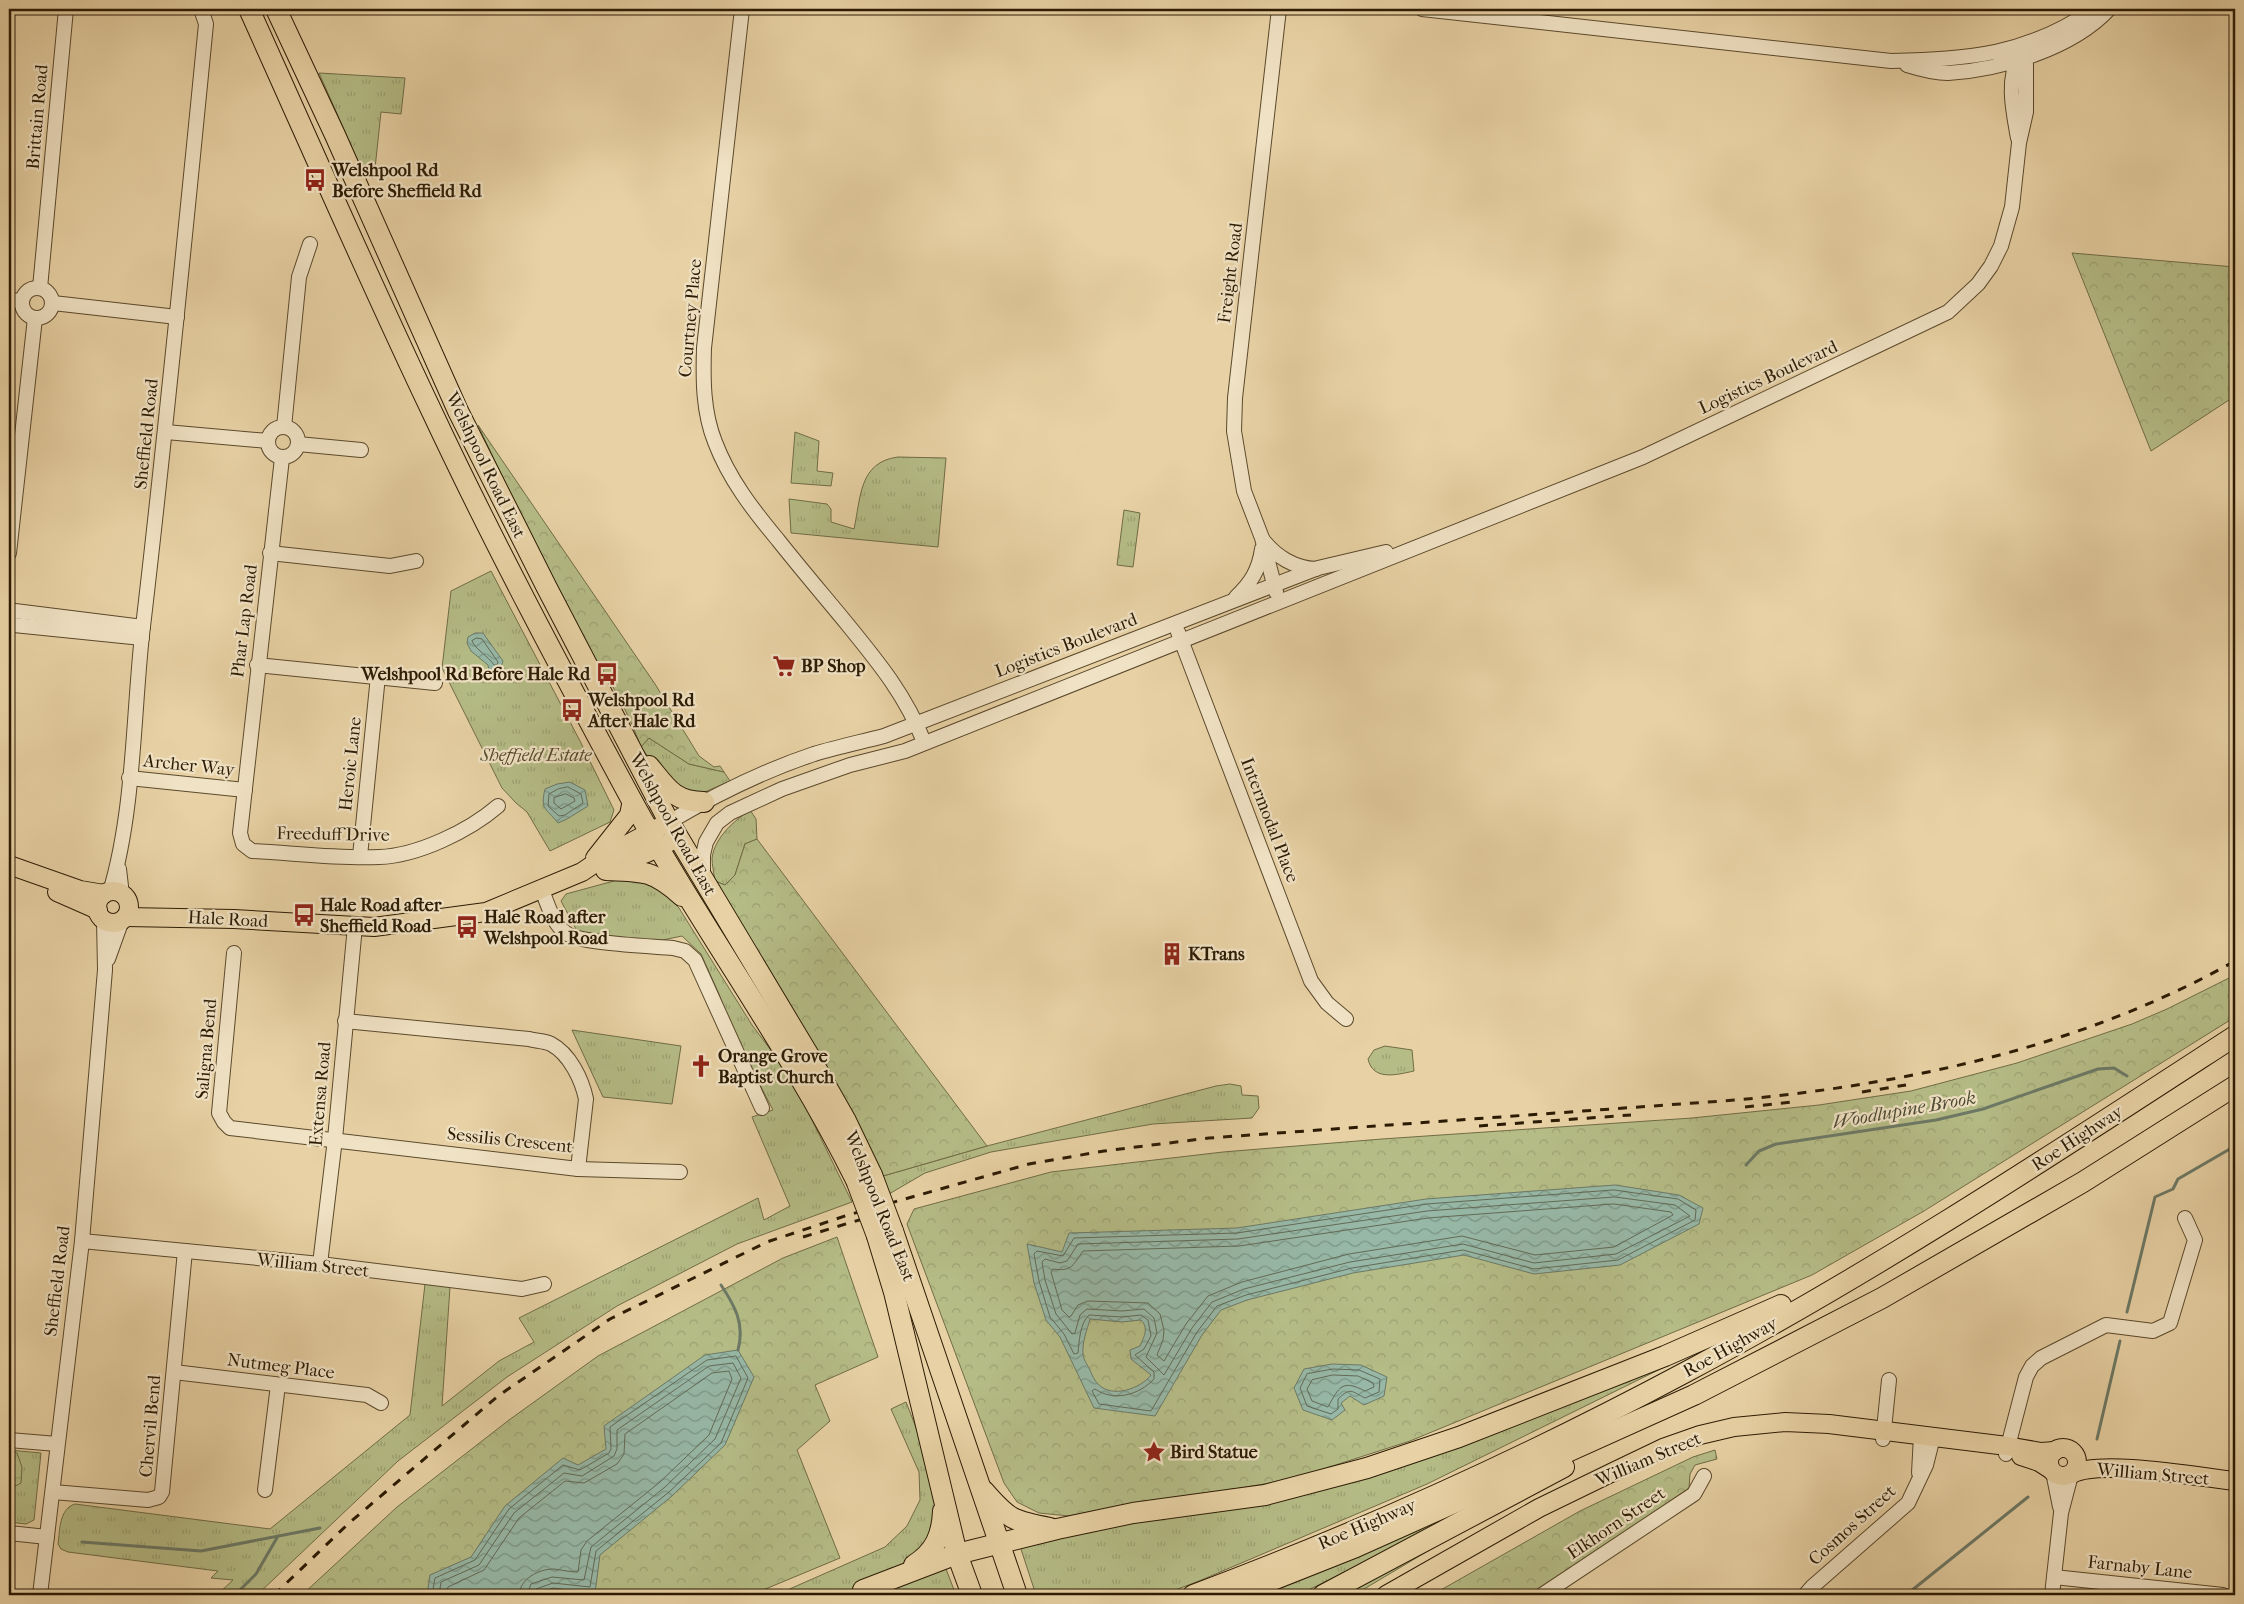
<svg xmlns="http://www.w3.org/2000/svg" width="2244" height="1604" font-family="'IM FELL French Canon',serif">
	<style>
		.grass { fill: url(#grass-tufts); stroke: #706c45 }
		.forest { fill: url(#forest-crowns); stroke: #706c45 }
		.water { fill: url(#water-waves); stroke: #6c7966; fill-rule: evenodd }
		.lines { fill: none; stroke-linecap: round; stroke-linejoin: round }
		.shore { stroke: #626a56; stroke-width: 1 }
		.stream { stroke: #6c7966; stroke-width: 3 }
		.minor-casing { stroke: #5b492c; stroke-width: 16 }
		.major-casing { stroke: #2c1b04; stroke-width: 20 }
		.highway-casing { stroke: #2c1b04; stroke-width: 22 }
		.minor { stroke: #f0e2c4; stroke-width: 14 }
		.major { stroke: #e8d2a5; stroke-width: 18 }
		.highway { stroke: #e8d2a5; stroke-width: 20 }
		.rail { stroke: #2c1b04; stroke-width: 3; stroke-dasharray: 9 9; stroke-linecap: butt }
		.highway-bridge-casing { stroke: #2c1b04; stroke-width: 22; stroke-linecap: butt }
		.highway-bridge { stroke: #e8d2a5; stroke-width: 20 }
		.labels { text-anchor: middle; stroke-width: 4.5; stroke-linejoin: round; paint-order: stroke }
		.street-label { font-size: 18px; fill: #2c1b04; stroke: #f0e2c4 }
		.poi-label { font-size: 18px; font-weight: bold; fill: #2c1b04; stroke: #f0e2c4; text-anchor: start }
		.park-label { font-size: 18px; font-style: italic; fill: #554b2b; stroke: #f0e2c4 }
		.water-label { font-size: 19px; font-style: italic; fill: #4c4a35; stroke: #f0e2c4 }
	</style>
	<defs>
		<pattern id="grass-tufts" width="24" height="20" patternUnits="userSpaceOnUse" patternTransform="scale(1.25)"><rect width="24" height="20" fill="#b5bc86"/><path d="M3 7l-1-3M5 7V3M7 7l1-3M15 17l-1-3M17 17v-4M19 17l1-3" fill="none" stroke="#9ca172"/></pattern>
		<pattern id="forest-crowns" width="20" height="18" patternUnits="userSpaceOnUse" patternTransform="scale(1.25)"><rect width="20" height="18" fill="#b5bc86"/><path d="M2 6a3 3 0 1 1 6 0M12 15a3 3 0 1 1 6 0" fill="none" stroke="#9ca172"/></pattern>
		<pattern id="water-waves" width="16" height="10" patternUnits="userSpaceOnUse" patternTransform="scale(1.25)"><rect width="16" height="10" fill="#97b8a7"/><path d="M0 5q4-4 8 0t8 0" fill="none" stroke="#7b9586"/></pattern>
	</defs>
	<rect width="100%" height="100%" fill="#e8d2a5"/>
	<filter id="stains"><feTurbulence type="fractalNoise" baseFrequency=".004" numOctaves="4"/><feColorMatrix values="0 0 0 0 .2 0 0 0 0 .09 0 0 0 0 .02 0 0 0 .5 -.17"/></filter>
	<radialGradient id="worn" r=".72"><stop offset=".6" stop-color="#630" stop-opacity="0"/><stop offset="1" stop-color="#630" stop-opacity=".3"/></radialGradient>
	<g class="grass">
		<path d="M319,73L405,78L401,114L381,112L374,178L365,177Z"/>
		<path d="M795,432L819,441L817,471L833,473L831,486L791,483Z"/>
		<path d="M898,457L946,458L938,547L791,533L789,499L827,504L831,509V522L854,529C861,497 859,462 898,457Z"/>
		<path d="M1124,510L1140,513L1133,567L1117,565Z"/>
		<path d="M491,571L580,741L614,810L610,822L550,851L527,812L516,803L502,788L442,668L451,591Z"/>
		<path d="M649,738L689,764L724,772L730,781L698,795L666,781L641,747Z"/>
		<path d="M750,810L756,819L757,839L745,844L735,875L725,885L715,881C714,874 712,865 712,858C715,837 734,821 750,810Z"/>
		<path d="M621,879L657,885L679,908L752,1025L791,1077L852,1202L737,1244L617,1306L507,1377L398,1461L257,1595H217L233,1580L211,1578L218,1571L68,1552L61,1549L58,1544C60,1530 59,1509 75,1504L270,1529L410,1415L425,1284L450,1287L442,1406L499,1361L534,1342L519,1318L758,1198L764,1220L790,1206L752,1117L773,1110L736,1039L719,994L701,954L682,936L653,942L589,935L577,931L561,901L566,894Z"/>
		<path d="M572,1030L681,1046L672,1104L603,1097Z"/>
		<path d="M1385,1046L1412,1050L1414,1071C1396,1075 1373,1081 1368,1059L1374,1050Z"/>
		<path d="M1230,1084L1241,1086L1242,1095L1258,1096L1259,1108L1252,1118L1153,1124L991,1152L925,1173L889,1194L883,1176L987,1146L1216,1086Z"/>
		<path d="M1770,1315L1427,1484L1199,1581L1162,1595H1036L1020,1546L1069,1531L1281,1499Z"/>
		<path d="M906,1402L944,1499L933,1551L853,1595H776L885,1547L907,1526L920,1500L919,1472L891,1409Z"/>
		<path d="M9,1450L41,1453L34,1520L26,1524L9,1522Z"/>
		<path d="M1534,1476L1380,1555L1298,1595H1264Z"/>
		<path d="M1490,1514L1354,1595H1338Z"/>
		<path d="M946,1569L956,1595H870Z"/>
	</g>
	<g class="forest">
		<path d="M2072,253L2235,267V396L2151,451Z"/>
		<path d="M478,425L655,684L699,756L714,767L720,766L724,772L689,764L649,738L641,747C625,704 603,666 574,631Z"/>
		<path d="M757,839L987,1146L883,1176L715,881L725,885L735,875L745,844Z"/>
		<path d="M2235,975V1017L1924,1211L1812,1275L1410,1441L1289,1480L1069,1516L1039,1513L1017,1502L1004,1483L907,1224L914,1209L1051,1172L1223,1152L1382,1139L1692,1118L1819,1105L1911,1091L2017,1063L2132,1024L2167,1009Z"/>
		<path d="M837,1237L878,1357L815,1385L830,1421L797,1450L840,1558L751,1595H302L397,1507L509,1420L598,1356L783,1258Z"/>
		<path d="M1715,1450L1717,1459L1695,1465L1690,1474L1689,1488L1540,1595H1432L1580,1511L1693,1457Z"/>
		<path d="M9,1451L17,1453L22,1467L21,1483L10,1489Z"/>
	</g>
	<g class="water">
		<path d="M475,633H483L503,661L499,673L495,677L490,676L488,665L471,651L467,643L468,637Z"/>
		<path d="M570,782L585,790L588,806L567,819L558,823C546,808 540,810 545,789L557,784Z"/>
		<path d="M1615,1185L1679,1195L1703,1208L1699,1224L1620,1265L1534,1274L1464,1255L1353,1273L1247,1300L1221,1310L1202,1335L1155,1416L1094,1408L1060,1337L1046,1320L1034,1283L1027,1244L1062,1252L1069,1233L1237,1228L1426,1199ZM1090,1319L1122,1322L1141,1320C1149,1328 1144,1337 1140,1346L1130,1350L1131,1359L1151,1375C1140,1389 1113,1398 1099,1385C1094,1381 1092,1374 1089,1368C1087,1364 1083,1359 1083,1354C1082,1342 1087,1330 1090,1319Z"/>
		<path d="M738,1350L754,1377L725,1445L672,1496L600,1555L595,1593L553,1588L531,1595H427L430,1575L471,1557L505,1506L563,1458L578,1465L606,1449L604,1426L705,1355Z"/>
		<path d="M1332,1364L1361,1365L1387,1377L1384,1396L1364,1405L1350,1396L1341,1403L1345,1410L1332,1420L1303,1410L1294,1388L1304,1369Z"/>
	</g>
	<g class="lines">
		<g class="shore">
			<path d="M477,638L482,639L498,662L497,665H494C488,656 476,650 472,641Z"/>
			<path d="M568,787L581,794L583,803L565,815L559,816L548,806L549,794L558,789Z"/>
			<path d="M566,794L574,798L575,801L561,809L554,803V798Z"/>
			<path d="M1614,1190L1678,1199L1696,1210L1695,1220L1618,1260L1534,1269L1463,1250L1352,1268L1246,1295L1217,1306L1197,1332L1151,1411L1099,1404L1092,1391L1095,1389C1114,1402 1139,1395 1154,1379V1372L1135,1355L1144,1349L1151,1336L1148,1320L1141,1315L1122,1317L1089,1315C1080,1323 1079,1342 1078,1353L1074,1354L1064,1334L1050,1317L1039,1281L1034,1254L1037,1251L1063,1256L1074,1238L1237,1233L1427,1204Z"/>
			<path d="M1615,1197L1675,1205L1690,1216L1616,1254L1534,1263L1463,1244L1350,1262L1244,1289L1212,1302L1192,1328L1164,1375L1146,1357L1157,1333L1154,1318L1144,1309L1122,1311L1087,1309L1080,1315L1075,1333L1072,1334L1056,1314L1045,1280L1042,1262L1045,1259L1060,1263L1067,1261L1078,1244L1238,1239L1427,1211Z"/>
			<path d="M1614,1204L1671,1212L1673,1215L1614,1247L1535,1255L1462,1236L1349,1254L1242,1282L1208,1296L1186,1324L1164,1361L1157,1355L1163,1340L1164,1330L1160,1314L1148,1303L1088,1301L1078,1305L1071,1316L1069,1317L1062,1310L1051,1272L1053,1269C1073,1272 1073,1264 1083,1251L1239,1246L1428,1218Z"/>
			<path d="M1333,1369L1359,1370L1380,1379L1379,1392L1365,1398C1351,1391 1351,1387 1338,1399V1409L1331,1414L1307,1406L1300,1388L1307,1374Z"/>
			<path d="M1333,1375L1358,1376L1373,1383L1374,1387L1365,1391C1342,1379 1339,1387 1328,1407L1312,1401L1307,1389L1312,1380Z"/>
			<path d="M432,1595L435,1578L475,1560L509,1509L563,1465L580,1470L609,1453L611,1449L610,1427L707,1360L736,1356L748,1378L721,1443L669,1492L596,1551L590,1587L553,1583L536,1589L533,1595"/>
			<path d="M439,1595L441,1582L479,1565L514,1513L564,1473L582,1476L614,1456L617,1449V1430L709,1366L733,1363L741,1378L715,1439L665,1487L591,1547L584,1580L552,1577L531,1584L527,1595"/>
			<path d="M446,1595L448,1587L484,1570L519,1518L565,1481L584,1483L617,1464L624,1454L625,1434L712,1373L729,1371L732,1379L709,1435L660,1482L587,1541L581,1550L578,1572C570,1572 562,1570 554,1569C538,1569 520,1579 519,1595"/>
		</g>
		<g class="stream">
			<path d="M1746,1165L1759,1151L1776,1144L1936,1120L1983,1109L2098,1069L2114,1068L2127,1076"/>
			<path d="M721,1285C735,1306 745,1324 738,1350"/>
			<path d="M2127,1312L2155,1197L2173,1189L2178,1179L2235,1146"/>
			<path d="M2097,1439L2120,1341"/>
			<path d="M82,1542L201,1551L320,1528"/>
			<path d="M235,1595L256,1574L278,1536"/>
			<path d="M1906,1595L2028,1497"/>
		</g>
		<defs>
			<g id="minor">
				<path d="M742,9L704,348C703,380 703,412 715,442C729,479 753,510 778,540C801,569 825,597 848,625C879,663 906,696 924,742"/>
				<path d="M1422,9L1891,61C1970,59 2027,55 2094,9"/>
				<path d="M1907,65C1920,69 1934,73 1948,73C2001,70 2073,48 2109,9"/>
				<path d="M2018,138C2013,110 2006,80 2020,54"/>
				<circle cx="37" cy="303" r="15"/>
				<path d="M40,288L66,9"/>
				<path d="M9,300L22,301"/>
				<path d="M53,303L177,317"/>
				<circle cx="283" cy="442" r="15"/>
				<path d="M284,427L299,277L310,244"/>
				<path d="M166,432L268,441"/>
				<path d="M298,444L361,450"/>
				<path d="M282,458L240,833L243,844L252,851C293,853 338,859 379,857C417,856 469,831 498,806"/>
				<path d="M1263,540C1276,557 1295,568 1316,569"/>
				<path d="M9,553L35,318"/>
				<path d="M270,553L390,566L416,561"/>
				<path d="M1276,592L1262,538L1244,491L1234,431L1235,398L1279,9"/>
				<path d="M1236,597C1251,583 1259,570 1262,549"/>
				<path d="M15,611L143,627"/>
				<path d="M14,625L142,638"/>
				<path d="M1178,632L1311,981L1327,1003L1346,1019"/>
				<path d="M257,665L435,683"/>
				<path d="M129,778L245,790"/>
				<path d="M669,822C715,795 763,771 814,754C837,747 861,742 884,736L1318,568L1386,552"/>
				<path d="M360,856L378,676"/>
				<path d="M119,869L122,895"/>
				<path d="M703,876V855L706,842L717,823L730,813L782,789L850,765L905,751L1643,457L1948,312L1978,284L1991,266L2001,246L2012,207L2019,143L2026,112V64L2017,54L1996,53"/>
				<path d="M542,890C548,905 553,924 566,933C580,944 652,946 673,948L685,951L695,960L762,1108"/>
				<path d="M110,892C134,812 133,719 142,635C166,432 186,228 206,24L201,9"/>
				<path d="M234,953L219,1113L224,1122L230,1128L578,1169L680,1172"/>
				<path d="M108,959L122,920"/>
				<path d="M345,1021L529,1039C536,1041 545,1041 551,1044C570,1054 582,1080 586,1099L578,1169"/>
				<path d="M82,1241L320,1264L522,1289L544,1284"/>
				<path d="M320,1264L335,1139L355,926"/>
				<path d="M174,1372L367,1395L381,1403"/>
				<path d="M1883,1439L1889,1380"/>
				<path d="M9,1440L57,1444"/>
				<path d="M2006,1454L2026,1377L2032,1366L2041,1358L2106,1325L2153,1331L2170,1323L2195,1240L2185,1218"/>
				<path d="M2053,1472L2060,1507"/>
				<path d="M1919,1473L1921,1436"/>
				<path d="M265,1490L278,1385"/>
				<path d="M53,1492L148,1500L159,1497L162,1492L185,1251"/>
				<path d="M9,1533L47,1537"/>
				<path d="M2054,1577L2223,1595"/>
				<path d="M40,1595L82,1241L105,970L104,920"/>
				<path d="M1542,1595L1694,1494L1704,1476"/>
				<path d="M1805,1595L1812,1587L1908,1503L1926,1465L1933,1437"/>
				<path d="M2052,1595L2061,1513L2071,1475"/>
			</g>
			<g id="major">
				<path d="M595,858L629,815L632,800"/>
				<path d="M9,865L80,890L104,894"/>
				<path d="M607,869L647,853L678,838"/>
				<circle cx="113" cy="907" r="16"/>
				<path d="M57,892L98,910"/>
				<path d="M126,917L234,919L374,927L486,912L582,872L607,855L669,822"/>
				<circle cx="2063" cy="1462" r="14"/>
				<path d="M2021,1456L2039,1462L2050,1469"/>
				<path d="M2072,1474C2100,1459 2199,1477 2235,1481"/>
				<path d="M1386,1595L1539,1508L1615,1471L1663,1448L1700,1435L1734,1427L1785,1422L1829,1424L2007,1446L2041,1452L2055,1451"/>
			</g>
			<g id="highway">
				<path d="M249,9C310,144 369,280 433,414C494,544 562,671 630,797C701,928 790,1047 856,1180"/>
				<path d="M276,9L335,135L458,411L547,588L669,822L808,1054L846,1121L872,1175"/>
				<path d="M649,766C667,788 674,802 704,802"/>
				<path d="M606,870C643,871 653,870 682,896"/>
				<path d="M893,1231L1017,1595"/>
				<path d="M877,1236L894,1292L957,1554L972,1595"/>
				<path d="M984,1491C1009,1520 1013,1521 1050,1528"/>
				<path d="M914,1565C935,1552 942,1535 943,1511"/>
				<path d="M863,1590L957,1554L1057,1529L1133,1513L1265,1495L1367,1468L1459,1437L1665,1356L1781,1305"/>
				<path d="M1193,1595C1362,1532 1527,1457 1686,1372C1876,1271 2055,1153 2235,1036"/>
				<path d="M1235,1595L1356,1547L1694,1395L1882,1298L2083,1182L2235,1086"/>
				<path d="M1323,1595L1564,1467"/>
			</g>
		</defs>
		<use href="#minor" class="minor-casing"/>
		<use href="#major" class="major-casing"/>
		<use href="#highway" class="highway-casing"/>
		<use href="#minor" class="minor"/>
		<use href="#major" class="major"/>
		<use href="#highway" class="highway"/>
		<g class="rail">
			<path d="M1862,1092L1906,1085"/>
			<path d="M1745,1107L1793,1102"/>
			<path d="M1479,1126L1631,1115"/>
			<path d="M803,1237L892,1210"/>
			<path d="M274,1595L348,1524L498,1396L610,1319L767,1242L848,1215L1029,1164L1104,1151L1209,1138L1736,1100C1909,1084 2082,1047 2235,961"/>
		</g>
		<defs>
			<g id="highway-bridge">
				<path d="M872,1175L893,1231"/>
				<path d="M856,1180L877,1236"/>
			</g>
		</defs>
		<use href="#highway-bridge" class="highway-bridge-casing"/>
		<use href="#highway-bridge" class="highway-bridge"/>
	</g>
	<defs>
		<symbol id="bus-bare" viewBox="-9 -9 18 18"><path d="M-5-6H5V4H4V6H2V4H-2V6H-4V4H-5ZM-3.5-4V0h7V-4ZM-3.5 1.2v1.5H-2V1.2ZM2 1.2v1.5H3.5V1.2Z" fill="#8f2418" stroke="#f0e2c4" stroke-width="2.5" paint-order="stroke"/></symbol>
		<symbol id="supermarket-bare" viewBox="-9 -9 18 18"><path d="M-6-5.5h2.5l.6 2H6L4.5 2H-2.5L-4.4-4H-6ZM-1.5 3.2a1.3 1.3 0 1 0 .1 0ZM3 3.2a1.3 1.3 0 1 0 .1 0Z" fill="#8f2418" stroke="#f0e2c4" stroke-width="2.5" paint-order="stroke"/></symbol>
		<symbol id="building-bare" viewBox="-9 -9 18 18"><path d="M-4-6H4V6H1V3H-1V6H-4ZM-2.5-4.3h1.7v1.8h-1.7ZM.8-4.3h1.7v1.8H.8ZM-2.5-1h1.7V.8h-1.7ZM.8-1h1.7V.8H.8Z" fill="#8f2418" stroke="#f0e2c4" stroke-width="2.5" paint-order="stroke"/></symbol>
		<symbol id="church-bare" viewBox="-9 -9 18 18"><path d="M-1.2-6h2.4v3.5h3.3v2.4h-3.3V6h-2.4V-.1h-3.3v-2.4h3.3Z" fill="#8f2418" stroke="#f0e2c4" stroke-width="2.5" paint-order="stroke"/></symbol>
		<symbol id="sight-bare" viewBox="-9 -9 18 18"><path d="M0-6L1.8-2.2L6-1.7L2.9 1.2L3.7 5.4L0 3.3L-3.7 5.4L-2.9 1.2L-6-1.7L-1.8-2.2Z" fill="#8f2418" stroke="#f0e2c4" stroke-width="2.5" paint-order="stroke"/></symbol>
	</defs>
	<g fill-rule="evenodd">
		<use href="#bus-bare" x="299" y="164" width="32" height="32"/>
		<use href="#supermarket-bare" x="768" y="650" width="32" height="32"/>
		<use href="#bus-bare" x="591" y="658" width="32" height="32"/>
		<use href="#bus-bare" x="556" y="694" width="32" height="32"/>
		<use href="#bus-bare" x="288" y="899" width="32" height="32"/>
		<use href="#bus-bare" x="451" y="911" width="32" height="32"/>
		<use href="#building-bare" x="1156" y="938" width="32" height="32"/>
		<use href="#church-bare" x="685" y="1050" width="32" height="32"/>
		<use href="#sight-bare" x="1138" y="1436" width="32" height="32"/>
	</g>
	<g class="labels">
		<g class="street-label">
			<text transform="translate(37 117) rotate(-85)" y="6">Brittain Road</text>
			<text transform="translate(1230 273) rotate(-83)" y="6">Freight Road</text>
			<text transform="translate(690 318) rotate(-85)" y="6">Courtney Place</text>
			<text transform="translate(1768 377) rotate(-25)" y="6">Logistics Boulevard</text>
			<text transform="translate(146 434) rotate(-84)" y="6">Sheffield Road</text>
			<text transform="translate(486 465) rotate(64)" y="6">Welshpool Road East</text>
			<text transform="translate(244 621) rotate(-83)" y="6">Phar Lap Road</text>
			<text transform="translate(1066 645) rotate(-21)" y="6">Logistics Boulevard</text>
			<text transform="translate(350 764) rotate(-84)" y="6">Heroic Lane</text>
			<text transform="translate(189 765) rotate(6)" y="6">Archer Way</text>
			<text transform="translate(1270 820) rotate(69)" y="6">Intermodal Place</text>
			<text transform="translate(673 824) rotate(61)" y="6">Welshpool Road East</text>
			<text transform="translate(333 834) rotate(1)" y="6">Freeduff Drive</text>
			<text transform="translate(228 919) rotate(3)" y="6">Hale Road</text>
			<text transform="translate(206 1049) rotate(-85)" y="6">Saligna Bend</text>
			<text transform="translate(320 1094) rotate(-85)" y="6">Extensa Road</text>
			<text transform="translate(2077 1138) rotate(-33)" y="6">Roe Highway</text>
			<text transform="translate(510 1140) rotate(6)" y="6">Sessilis Crescent</text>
			<text transform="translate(880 1206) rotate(68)" y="6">Welshpool Road East</text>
			<text transform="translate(313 1265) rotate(6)" y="6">William Street</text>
			<text transform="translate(57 1281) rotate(-83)" y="6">Sheffield Road</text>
			<text transform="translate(1730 1347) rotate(-29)" y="6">Roe Highway</text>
			<text transform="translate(281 1366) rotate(7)" y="6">Nutmeg Place</text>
			<text transform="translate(150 1426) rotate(-85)" y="6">Chervil Bend</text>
			<text transform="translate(1648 1459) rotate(-23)" y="6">William Street</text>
			<text transform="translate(2153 1474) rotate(5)" y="6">William Street</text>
			<text transform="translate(1616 1523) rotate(-34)" y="6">Elkhorn Street</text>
			<text transform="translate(1367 1524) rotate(-23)" y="6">Roe Highway</text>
			<text transform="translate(1852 1525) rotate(-42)" y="6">Cosmos Street</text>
			<text transform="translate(2140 1567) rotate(6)" y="6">Farnaby Lane</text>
		</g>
		<g class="poi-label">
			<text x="332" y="176">Welshpool Rd<tspan x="332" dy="21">Before Sheffield Rd</tspan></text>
			<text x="801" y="672">BP Shop</text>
			<text x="590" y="680" text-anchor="end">Welshpool Rd Before Hale Rd</text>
			<text x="588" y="706">Welshpool Rd<tspan x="588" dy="21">After Hale Rd</tspan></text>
			<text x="320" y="911">Hale Road after<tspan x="320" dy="21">Sheffield Road</tspan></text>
			<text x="484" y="923">Hale Road after<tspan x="484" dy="21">Welshpool Road</tspan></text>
			<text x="1188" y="960">KTrans</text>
			<text x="718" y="1062">Orange Grove<tspan x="718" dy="21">Baptist Church</tspan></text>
			<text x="1170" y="1458">Bird Statue</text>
		</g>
		<g class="park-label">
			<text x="536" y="761">Sheffield Estate</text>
		</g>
		<g class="water-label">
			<text transform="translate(1904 1109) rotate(-10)" y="7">Woodlupine Brook</text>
		</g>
	</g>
	<rect width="2244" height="1604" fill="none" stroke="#e8d2a5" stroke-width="30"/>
	<rect x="10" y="10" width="2224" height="1584" fill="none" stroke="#2c1b04" stroke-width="2.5"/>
	<rect x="15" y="15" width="2214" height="1574" fill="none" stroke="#2c1b04"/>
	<rect width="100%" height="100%" filter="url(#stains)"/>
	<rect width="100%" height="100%" fill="url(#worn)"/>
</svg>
